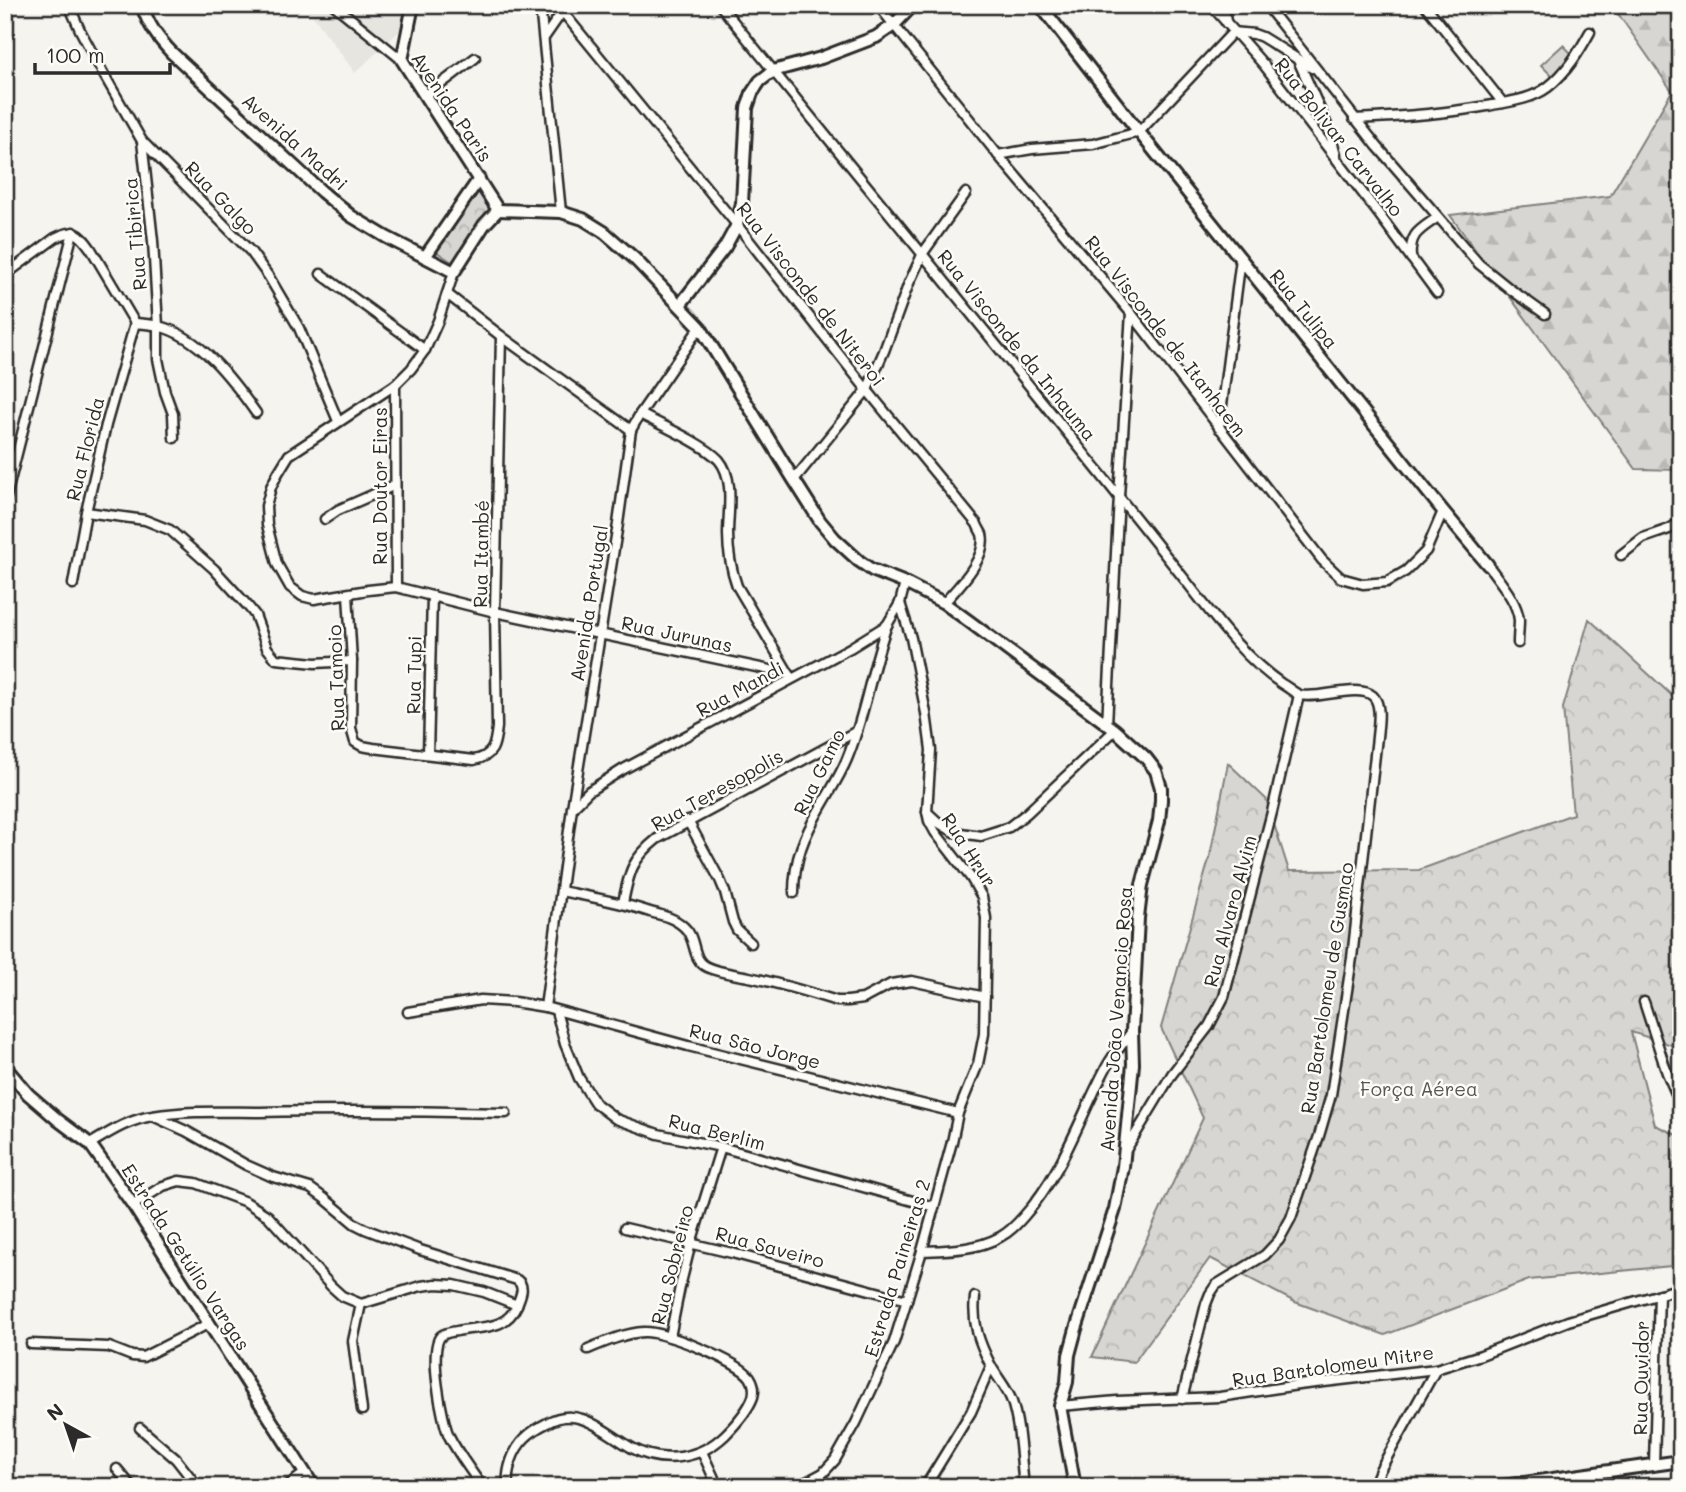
<svg xmlns="http://www.w3.org/2000/svg" width="1686" height="1492" font-family="Mali,sans-serif">
	<style>
		.built { fill: #e6e5e0 }
		.forest { fill: url(#forest-firs); stroke: #81807e; stroke-width: 2 }
		.park { fill: url(#park-crowns); stroke: #81807e; stroke-width: 2 }
		.pitch { fill: #d7d6d2; stroke: #81807e; stroke-width: 2 }
		.lines { fill: none; stroke-linecap: round; stroke-linejoin: round }
		.street-casing { stroke: #2b2b2b; stroke-width: 13 }
		.secondary-casing { stroke: #2b2b2b; stroke-width: 16 }
		.street { stroke: #fdfcf7; stroke-width: 8 }
		.secondary { stroke: #fdfcf7; stroke-width: 10 }
		.labels { text-anchor: middle; stroke-width: 5; stroke-linejoin: round; paint-order: stroke }
		.street-label { font-size: 19px; fill: #2b2b2b; stroke: #fdfcf7 }
		.park-label { font-size: 19px; fill: #565655; stroke: #fdfcf7 }
	</style>
	<defs>
		<pattern id="forest-firs" width="22" height="20" patternUnits="userSpaceOnUse" patternTransform="scale(1.75)"><rect width="22" height="20" fill="#d7d6d2"/><path d="M5 1l3.5 6h-7zM16 11l3.5 6h-7z" fill="#b9b8b4"/></pattern>
		<pattern id="park-crowns" width="20" height="18" patternUnits="userSpaceOnUse" patternTransform="scale(1.75)"><rect width="20" height="18" fill="#d7d6d2"/><path d="M2 6a3 3 0 1 1 6 0M12 15a3 3 0 1 1 6 0" fill="none" stroke="#b9b8b4"/></pattern>
	</defs>
	<rect width="100%" height="100%" fill="#f5f4ef"/>
	<filter id="ink" filterUnits="userSpaceOnUse"><feTurbulence type="fractalNoise" baseFrequency=".0143" numOctaves="2"/><feDisplacementMap in="SourceGraphic" scale="14" xChannelSelector="R" yChannelSelector="G"/><feConvolveMatrix kernelMatrix="1 2 1 2 8 2 1 2 1" color-interpolation-filters="sRGB"/></filter>
	<g filter="url(#ink)">
		<path class="built" d="M305,5H427L355,73Z"/>
		<path class="forest" d="M1612,5H1681V470L1636,469L1450,215L1610,196L1672,91Z"/>
		<g class="park">
			<path d="M478,188L492,211L452,262L434,250Z"/>
			<path d="M1589,619L1681,704V1048L1631,1032L1655,1125L1681,1137V1265L1529,1280L1385,1335L1295,1302L1210,1258L1134,1362L1092,1357L1203,1118L1161,1028L1210,856L1228,763L1266,799L1289,871L1419,870L1573,814L1563,708Z"/>
		</g>
		<path class="pitch" d="M1563,45L1574,56L1553,77L1541,65Z"/>
		<g class="lines">
			<defs>
				<g id="street">
					<path d="M69,5L80,30L103,73L142,141L251,252L269,277L299,328L338,421"/>
					<path d="M334,5L402,60"/>
					<path d="M540,5L561,212"/>
					<path d="M720,5C874,196 1030,384 1182,576C1213,615 1241,656 1282,684C1288,687 1294,693 1300,695C1318,700 1359,683 1373,696C1382,705 1378,725 1377,737L1352,958L1331,1095L1319,1136L1291,1218L1279,1240L1265,1255L1216,1285L1210,1294L1206,1304L1182,1399"/>
					<path d="M878,5L998,155L1131,313L1322,560L1341,578L1363,584L1387,582L1406,571L1426,551L1443,511"/>
					<path d="M1211,5L1264,65L1378,213L1437,293"/>
					<path d="M1224,5L1226,23"/>
					<path d="M1266,5L1377,146L1479,264L1510,289L1545,314"/>
					<path d="M1425,5L1503,103"/>
					<path d="M562,11L737,225L867,390L977,524C977,525 982,534 982,534C988,558 958,587 944,603"/>
					<path d="M544,38L567,5"/>
					<path d="M1298,60L1327,125L1336,154"/>
					<path d="M425,96L475,58"/>
					<path d="M1354,119C1399,117 1443,114 1487,106C1507,102 1531,100 1548,87C1567,72 1579,52 1590,32"/>
					<path d="M142,141L153,241L158,326V359L165,392L173,414L174,438"/>
					<path d="M998,155L1032,149L1093,144L1139,132L1233,32L1254,34L1262,37L1312,68"/>
					<path d="M5,186L7,178"/>
					<path d="M1411,258C1409,233 1420,230 1438,217"/>
					<path d="M454,272L438,321L425,350L411,369L395,385L289,455L278,473L271,487L266,506L267,525L277,564L290,587L302,596L314,599L368,590L396,587L495,612L789,674"/>
					<path d="M321,274L425,350"/>
					<path d="M5,275L55,238C74,228 79,232 91,249L135,323"/>
					<path d="M447,294L501,336L631,430"/>
					<path d="M135,323C142,324 151,324 158,326C200,336 232,379 256,413"/>
					<path d="M395,385L396,587"/>
					<path d="M640,414C661,425 704,444 719,460C735,479 728,511 728,534C728,552 731,569 737,586L789,674"/>
					<path d="M1219,428L1241,258"/>
					<path d="M794,480L867,390L884,351L909,283L923,253L966,193"/>
					<path d="M5,501L73,232"/>
					<path d="M86,512L145,520L170,530L214,569L247,605L255,615L267,648L276,659L315,663L352,661"/>
					<path d="M325,519L338,510L395,485"/>
					<path d="M1621,555L1643,538L1669,529L1681,522"/>
					<path d="M1488,565C1499,581 1517,600 1519,620C1519,627 1518,636 1518,643"/>
					<path d="M73,584L86,512L106,425L135,323"/>
					<path d="M348,594L352,661L351,728L355,742L362,746L373,748L474,760C494,756 495,745 497,727L495,612L501,336"/>
					<path d="M1107,724L1119,496L1131,313"/>
					<path d="M428,754L432,596"/>
					<path d="M572,808L589,791L622,770L850,648L887,625L900,603L905,583"/>
					<path d="M927,812L939,823L954,832L981,836L1009,827L1027,813L1115,730"/>
					<path d="M688,821L720,880L725,892L733,922L737,930L751,943"/>
					<path d="M561,891C591,897 621,902 650,912C662,915 675,918 684,927C697,938 691,960 707,967C720,973 735,974 749,977C779,983 808,992 837,1001H848L863,999L891,984L912,981L985,997"/>
					<path d="M794,893C794,859 804,836 821,807C830,791 840,776 847,759C865,716 871,669 887,625"/>
					<path d="M623,903C629,872 632,859 657,839L857,731"/>
					<path d="M1644,1002L1667,1073L1681,1105"/>
					<path d="M545,1007L572,808L618,524L631,430L640,414L700,327"/>
					<path d="M556,1011L565,1044L579,1078L595,1103L616,1119L658,1134L721,1147L934,1207"/>
					<path d="M408,1012L481,1000L514,1002L545,1007L688,1046L958,1113"/>
					<path d="M153,1116L186,1131L246,1165L273,1177L310,1188L324,1198L355,1224L365,1229L420,1250L517,1280C526,1287 520,1296 517,1305"/>
					<path d="M90,1144C110,1132 130,1119 153,1116C188,1110 225,1112 260,1112C342,1110 424,1111 506,1113"/>
					<path d="M1126,1150L1172,1074L1209,1026L1224,997L1272,812L1299,695"/>
					<path d="M133,1205L163,1186L179,1181L196,1183L222,1193L246,1202L268,1216L331,1286L342,1296L361,1304L421,1286L436,1284L454,1285L484,1292L517,1305C506,1331 480,1326 457,1331C452,1332 446,1332 441,1336C428,1348 442,1421 449,1436C458,1454 471,1470 482,1487"/>
					<path d="M625,1228L732,1253L907,1300"/>
					<path d="M922,1251C949,1250 976,1250 1000,1237C1010,1232 1017,1224 1024,1216C1063,1173 1080,1116 1107,1066C1114,1053 1124,1043 1132,1031"/>
					<path d="M975,1297C972,1324 979,1342 991,1366C997,1377 1006,1387 1011,1399C1020,1423 1021,1461 1024,1487"/>
					<path d="M361,1304L353,1341L362,1410"/>
					<path d="M670,1337L680,1287L691,1243L721,1147"/>
					<path d="M31,1344L109,1347L132,1356L143,1357L210,1323"/>
					<path d="M1060,1406L1117,1401L1220,1397L1298,1385L1436,1369L1481,1355L1568,1321L1681,1288"/>
					<path d="M140,1428L176,1459L198,1487"/>
					<path d="M702,1452L718,1487"/>
					<path d="M1654,1464L1659,1294"/>
					<path d="M117,1469L132,1487"/>
					<path d="M286,1487L305,1473"/>
					<path d="M508,1487C506,1470 513,1450 525,1438C531,1432 539,1427 547,1423C579,1404 605,1433 632,1448C663,1465 700,1459 725,1435C735,1425 748,1411 753,1397C755,1390 754,1383 750,1377C738,1361 664,1331 644,1332C625,1333 605,1342 588,1349"/>
					<path d="M797,1487L823,1473L835,1460L856,1423L894,1342L922,1251L952,1142L958,1113L978,1064L984,1034L986,918L982,897L971,878L935,832L929,821L927,812L931,750L926,713L911,638L900,603"/>
					<path d="M925,1487L971,1412L991,1366"/>
					<path d="M1373,1487L1380,1470L1436,1369"/>
				</g>
				<g id="secondary">
					<path d="M142,5C148,25 158,38 172,53L322,192L351,216L386,237L454,272L484,225L498,210"/>
					<path d="M413,5L402,60L498,210"/>
					<path d="M1040,5L1139,132L1443,511L1488,565"/>
					<path d="M5,9L9,5"/>
					<path d="M498,210L561,212L583,219L604,232L634,258L700,327L794,480L820,521L835,539L859,561L872,570L905,583L944,603L970,622L1115,730L1146,758L1156,771L1161,788V800L1159,821L1142,885L1138,918L1132,1031L1133,1064L1123,1167L1115,1209L1076,1329L1069,1355L1067,1382L1060,1406L1075,1487"/>
					<path d="M425,257L479,179"/>
					<path d="M680,305L725,247L737,225L742,203L747,108L752,93L760,81L773,71L821,58L876,37L894,25L913,5"/>
					<path d="M5,1067L28,1094L58,1120L90,1144L133,1205L314,1487"/>
					<path d="M1495,1487L1681,1461"/>
				</g>
			</defs>
			<use href="#street" class="street-casing"/>
			<use href="#secondary" class="secondary-casing"/>
			<use href="#street" class="street"/>
			<use href="#secondary" class="secondary"/>
		</g>
	</g>
	<g class="labels">
		<g class="street-label">
			<text transform="translate(452 107) rotate(56)" y="7">Avenida Paris</text>
			<text transform="translate(1339 137) rotate(52)" y="7">Rua Bolivar Carvalho</text>
			<text transform="translate(295 142) rotate(42)" y="7">Avenida Madri</text>
			<text transform="translate(221 198) rotate(46)" y="7">Rua Galgo</text>
			<text transform="translate(135 234) rotate(-95)" y="7">Rua Tibirica</text>
			<text transform="translate(811 294) rotate(52)" y="7">Rua Visconde de Niteroi</text>
			<text transform="translate(1304 309) rotate(51)" y="7">Rua Tulipa</text>
			<text transform="translate(1166 336) rotate(52)" y="7">Rua Visconde de Itanhaem</text>
			<text transform="translate(1017 345) rotate(51)" y="7">Rua Visconde da Inhauma</text>
			<text transform="translate(85 449) rotate(-76)" y="7">Rua Florida</text>
			<text transform="translate(380 486) rotate(-90)" y="7">Rua Doutor Eiras</text>
			<text transform="translate(481 554) rotate(-89)" y="7">Rua Itambé</text>
			<text transform="translate(589 603) rotate(-81)" y="7">Avenida Portugal</text>
			<text transform="translate(677 634) rotate(12)" y="7">Rua Jurunas</text>
			<text transform="translate(414 675) rotate(-89)" y="7">Rua Tupi</text>
			<text transform="translate(336 678) rotate(-92)" y="7">Rua Tamoio</text>
			<text transform="translate(740 689) rotate(-28)" y="7">Rua Mandi</text>
			<text transform="translate(819 772) rotate(-64)" y="7">Rua Gamo</text>
			<text transform="translate(717 790) rotate(-29)" y="7">Rua Teresopolis</text>
			<text transform="translate(969 850) rotate(57)" y="7">Rua Hrur</text>
			<text transform="translate(1230 911) rotate(-75)" y="7">Rua Alvaro Alvim</text>
			<text transform="translate(1327 988) rotate(-81)" y="7">Rua Bartolomeu de Gusmao</text>
			<text transform="translate(1116 1019) rotate(-86)" y="7">Avenida João Venancio Rosa</text>
			<text transform="translate(755 1046) rotate(14)" y="7">Rua São Jorge</text>
			<text transform="translate(717 1132) rotate(14)" y="7">Rua Berlim</text>
			<text transform="translate(770 1247) rotate(15)" y="7">Rua Saveiro</text>
			<text transform="translate(186 1257) rotate(57)" y="7">Estrada Getúlio Vargas</text>
			<text transform="translate(672 1265) rotate(-76)" y="7">Rua Sobreiro</text>
			<text transform="translate(897 1268) rotate(-73)" y="7">Estrada Paineiras 2</text>
			<text transform="translate(1333 1366) rotate(-8)" y="7">Rua Bartolomeu Mitre</text>
			<text transform="translate(1641 1378) rotate(-89)" y="7">Rua Ouvidor</text>
		</g>
		<g class="park-label">
			<text x="1419" y="1096">Força Aérea</text>
		</g>
	</g>
	<rect width="1686" height="1492" fill="none" stroke="#fdfcf7" stroke-width="28"/>
	<rect x="14" y="14" width="1658" height="1464" fill="none" stroke="#2b2b2b" stroke-width="2.5" filter="url(#ink)"/>
	<g transform="translate(66 1425) rotate(320)" stroke="#fdfcf7" stroke-width="5" paint-order="stroke">
	<path d="M0-5L12 26L0 18L-12 26Z" fill="#2b2b2b"/>
	<text y="-10" font-size="19" font-weight="bold" text-anchor="middle" fill="#2b2b2b">N</text>
	</g>
	<path d="M35 63v10h135v-10" fill="none" stroke="#2b2b2b" stroke-width="3.5"/>
	<text x="46" y="63" font-size="21" fill="#2b2b2b" stroke="#fdfcf7" stroke-width="5" paint-order="stroke">100 m</text>
</svg>
